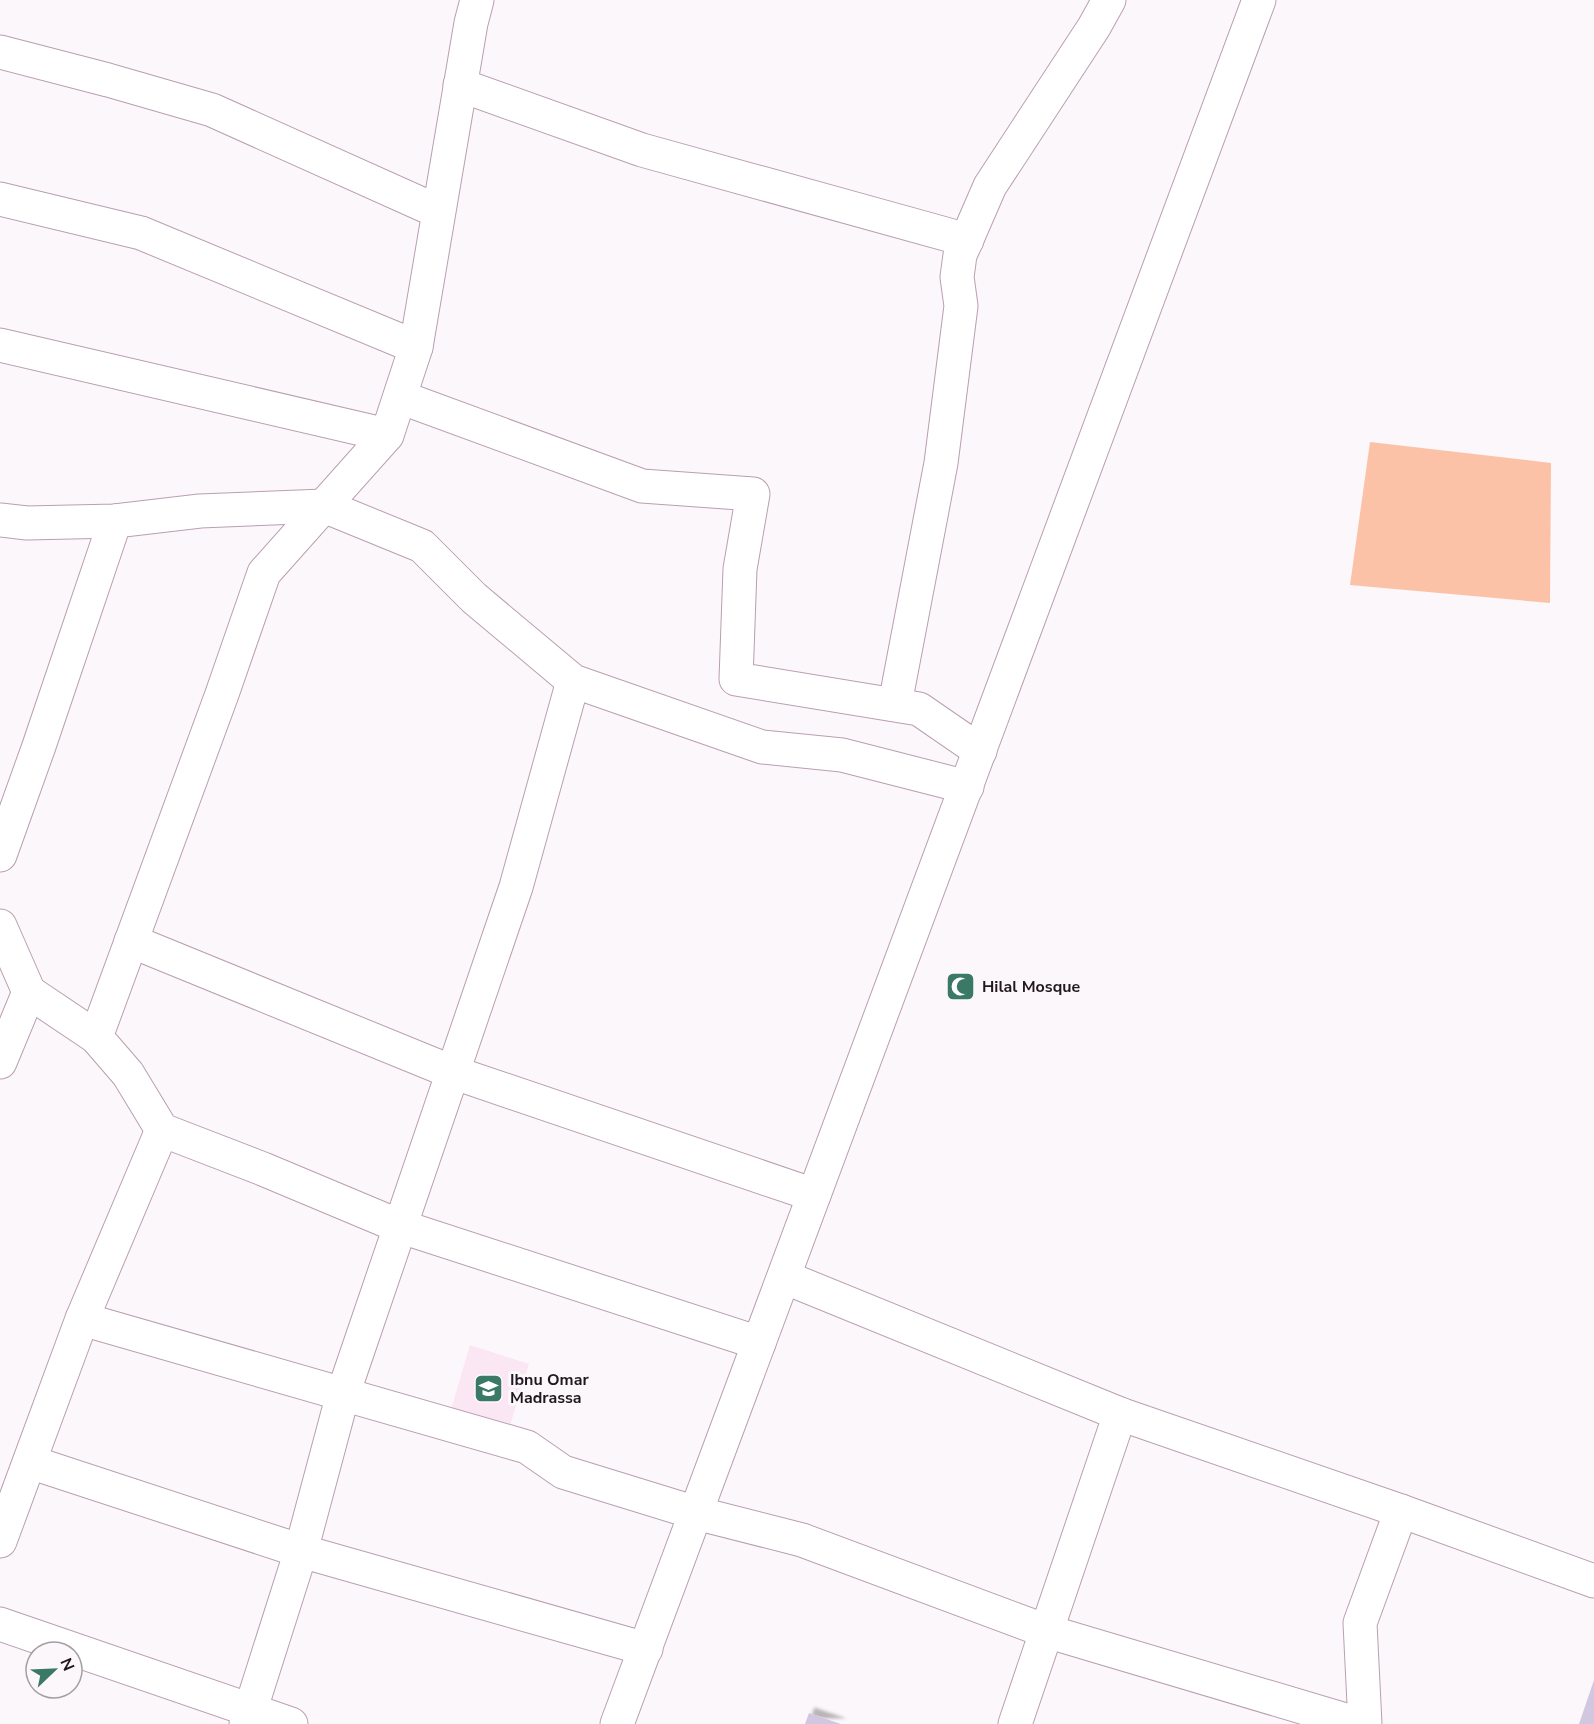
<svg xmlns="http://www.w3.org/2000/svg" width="1594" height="1724" font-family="'Nunito Sans',sans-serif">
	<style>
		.built { fill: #fbe6f4 }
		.green { fill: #fbc2a8 }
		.building { fill: #d2c7e1; filter: url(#shadow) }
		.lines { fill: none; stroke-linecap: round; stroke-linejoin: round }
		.minor-casing { stroke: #b99fb1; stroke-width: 35 }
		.tertiary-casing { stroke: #b99fb1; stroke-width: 35 }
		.minor { stroke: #fff; stroke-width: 33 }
		.tertiary { stroke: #fff; stroke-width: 33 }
		.labels { text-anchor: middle; stroke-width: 6; stroke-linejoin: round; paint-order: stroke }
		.poi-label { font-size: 16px; font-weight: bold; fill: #21181e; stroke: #fcf7fa; text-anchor: start }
	</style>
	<defs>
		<filter id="shadow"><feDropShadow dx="5.5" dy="-5.5" stdDeviation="1.5" flood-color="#0004"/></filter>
	</defs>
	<rect width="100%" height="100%" fill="#fcf7fa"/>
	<path class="built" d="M470,1345L529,1364L508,1432L450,1413Z"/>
	<path class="green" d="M1370,442L1551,463L1550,603L1350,585Z"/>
	<g class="building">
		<path d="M1594,1680V1724H1579Z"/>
		<path d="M809,1713L841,1724H805Z"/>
	</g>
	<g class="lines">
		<defs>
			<g id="minor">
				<path d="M0,52L108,80L212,110L437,211"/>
				<path d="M460,85L642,150L967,240"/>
				<path d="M0,199L141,233L416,347"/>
				<path d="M0,345L387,435"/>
				<path d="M400,397L642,486L753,494L740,569L736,679L919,709L980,751"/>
				<path d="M0,520L27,523L115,521L200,511L324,506L422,546L474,598L573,681L762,747L842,755L967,787"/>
				<path d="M895,704L941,463L961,306L957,277L960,255L990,186L1094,27L1109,0"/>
				<path d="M0,855L39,746L115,521"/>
				<path d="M0,926L29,992L96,1037L128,1074L162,1130L263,1169L399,1226L759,1343"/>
				<path d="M131,941L452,1072L814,1195"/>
				<path d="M96,1037L222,694L264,573L387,435L416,347L471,23L477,0"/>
				<path d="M0,1062L29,992"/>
				<path d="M784,1277L1120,1414L1401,1511L1594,1581"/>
				<path d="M82,1319L527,1447L563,1472L696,1513L802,1540L1046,1631L1359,1724"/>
				<path d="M30,1462L301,1551L646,1649"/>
				<path d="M0,1541L82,1319L162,1130"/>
				<path d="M0,1624L291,1724"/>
				<path d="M246,1724L301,1551L343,1394L516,887L573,681"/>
				<path d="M1015,1724L1120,1414"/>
				<path d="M1365,1724L1360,1623L1401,1511"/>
			</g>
			<path id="tertiary" d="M617,1724L1259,0"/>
		</defs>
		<use href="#minor" class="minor-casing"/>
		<use href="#tertiary" class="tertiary-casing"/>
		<use href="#minor" class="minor"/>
		<use href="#tertiary" class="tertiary"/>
	</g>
	<defs>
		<symbol id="mosque-square" viewBox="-11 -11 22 22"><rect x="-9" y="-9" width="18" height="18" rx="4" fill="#3a7966" stroke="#fcf7fa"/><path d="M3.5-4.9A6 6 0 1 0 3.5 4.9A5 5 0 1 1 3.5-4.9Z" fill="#fff"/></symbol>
		<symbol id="school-square" viewBox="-11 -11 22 22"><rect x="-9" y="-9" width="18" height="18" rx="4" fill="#3a7966" stroke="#fcf7fa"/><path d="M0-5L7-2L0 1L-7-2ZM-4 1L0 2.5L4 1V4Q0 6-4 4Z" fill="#fff"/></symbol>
	</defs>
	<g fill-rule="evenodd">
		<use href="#mosque-square" x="944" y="970" width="33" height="33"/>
		<use href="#school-square" x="472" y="1372" width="33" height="33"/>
	</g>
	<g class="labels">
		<g class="poi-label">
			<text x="982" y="992">Hilal Mosque</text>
			<text x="510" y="1385">Ibnu Omar<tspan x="510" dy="18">Madrassa</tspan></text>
		</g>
	</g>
	<g transform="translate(54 1670) rotate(67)"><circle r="28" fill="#fcf7fa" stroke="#a49ea2" stroke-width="1.5"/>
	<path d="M0-4.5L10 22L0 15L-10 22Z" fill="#3a7966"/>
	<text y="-9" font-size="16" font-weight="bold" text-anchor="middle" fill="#21181e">N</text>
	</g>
</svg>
